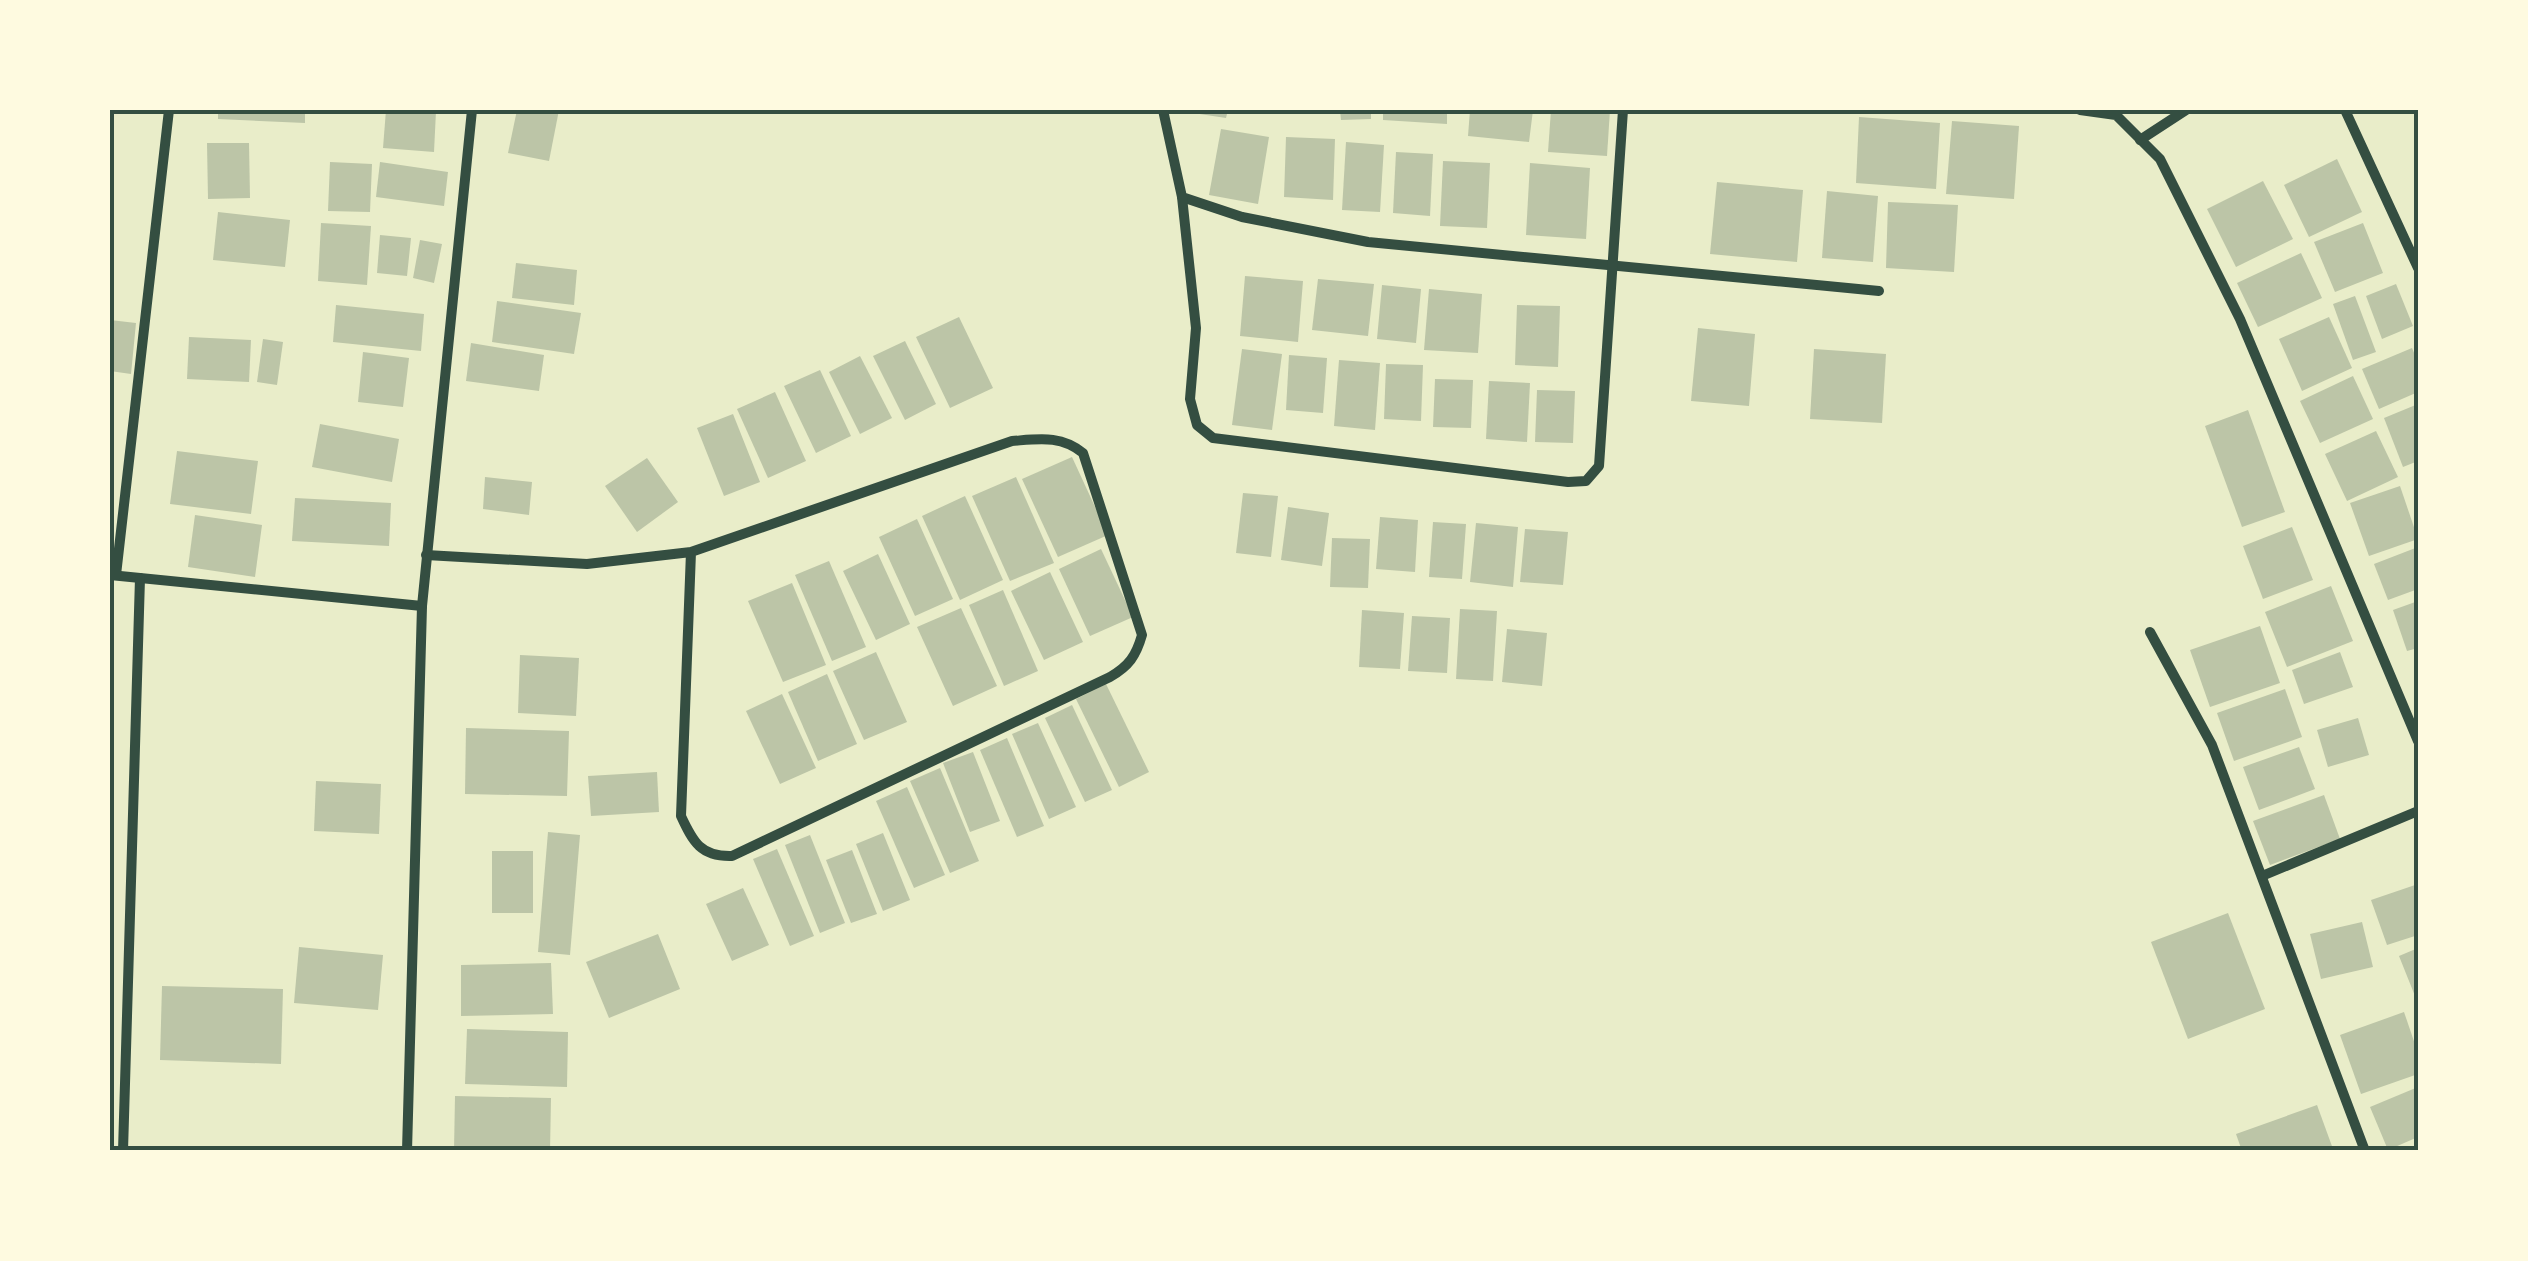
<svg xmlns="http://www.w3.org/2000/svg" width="2528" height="1261" font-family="Bitter,serif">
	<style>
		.building { fill: #bcc5a7 }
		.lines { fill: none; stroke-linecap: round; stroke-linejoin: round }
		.minor { stroke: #344e41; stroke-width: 10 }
		.neatline { fill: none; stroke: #344e41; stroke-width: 4 }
	</style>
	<rect width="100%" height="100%" fill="#e9edc9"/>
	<g class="building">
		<path d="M218,110H305V123L218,119Z"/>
		<path d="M386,110L436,111L434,152L383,148Z"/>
		<path d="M517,110H559L549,161L508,153Z"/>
		<path d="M1194,110H1228L1226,118L1193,113Z"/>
		<path d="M1340,110H1371V119L1341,120Z"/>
		<path d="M1383,110H1447V124L1383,120Z"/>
		<path d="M1470,110H1533L1529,142L1468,136Z"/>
		<path d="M1551,110H1610L1607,156L1548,152Z"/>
		<path d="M1859,117L1940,123L1936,189L1856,183Z"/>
		<path d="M1952,121L2019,126L2014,199L1946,194Z"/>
		<path d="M1221,129L1269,137L1258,204L1209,195Z"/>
		<path d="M1286,137L1335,139L1333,200L1284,197Z"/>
		<path d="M1346,142L1384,145L1380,212L1342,210Z"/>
		<path d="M207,143H249L250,198L208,199Z"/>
		<path d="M1396,152L1433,154L1430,216L1393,213Z"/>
		<path d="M2337,159L2362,212L2309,237L2284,185Z"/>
		<path d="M1443,161L1490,163L1487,228L1440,226Z"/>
		<path d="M330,162L372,164L370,212L328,211Z"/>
		<path d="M380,162L448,172L444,206L376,197Z"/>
		<path d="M1530,163L1590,168L1586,239L1526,235Z"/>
		<path d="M2263,181L2293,239L2236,267L2207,209Z"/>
		<path d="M1717,182L1803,190L1797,262L1710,254Z"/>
		<path d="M1827,191L1878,196L1873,262L1822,258Z"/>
		<path d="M1888,202L1958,205L1954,272L1886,268Z"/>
		<path d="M218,212L290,220L285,267L213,260Z"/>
		<path d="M321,223L371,226L367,285L318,281Z"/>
		<path d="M2363,223L2383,273L2335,292L2314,242Z"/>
		<path d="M380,235L411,238L407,276L377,273Z"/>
		<path d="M420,240L442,244L434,283L413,278Z"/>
		<path d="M2301,253L2322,298L2258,327L2237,283Z"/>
		<path d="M516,263L577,270L574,305L512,298Z"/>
		<path d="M1245,276L1303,281L1298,342L1240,336Z"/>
		<path d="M1318,279L1374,284L1368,336L1312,330Z"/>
		<path d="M2396,284L2413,326L2382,339L2366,296Z"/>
		<path d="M1382,285L1421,289L1416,343L1377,339Z"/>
		<path d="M1429,289L1482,294L1478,353L1424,350Z"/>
		<path d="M2355,296L2376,352L2353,360L2333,304Z"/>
		<path d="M497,301L581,313L574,354L492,342Z"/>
		<path d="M336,305L424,314L421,351L333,342Z"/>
		<path d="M1517,305L1560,306L1558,367L1515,365Z"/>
		<path d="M959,317L993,388L950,408L916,337Z"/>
		<path d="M2329,317L2352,368L2302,391L2279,339Z"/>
		<path d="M110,320L136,323L131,374L110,371Z"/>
		<path d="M1698,328L1755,334L1749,406L1691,401Z"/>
		<path d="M189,337L251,340L249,382L187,379Z"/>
		<path d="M263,339L283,342L277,385L257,382Z"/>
		<path d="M905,341L936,404L905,420L873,356Z"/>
		<path d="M471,343L544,355L539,391L466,381Z"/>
		<path d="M2412,348L2418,362V392L2379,409L2362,369Z"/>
		<path d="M1242,349L1282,354L1272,430L1232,425Z"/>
		<path d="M1814,349L1886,354L1882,423L1810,419Z"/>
		<path d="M363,352L409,358L403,407L358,402Z"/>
		<path d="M1289,355L1327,358L1323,413L1286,410Z"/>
		<path d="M860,356L892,418L860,434L829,372Z"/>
		<path d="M1339,360L1380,363L1375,430L1334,426Z"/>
		<path d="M1386,364L1423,365L1421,421L1384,419Z"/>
		<path d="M820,370L851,436L816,453L784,386Z"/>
		<path d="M2353,376L2373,419L2320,443L2300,401Z"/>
		<path d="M1435,379L1473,380L1471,428L1433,427Z"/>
		<path d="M1489,381L1530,383L1527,442L1486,439Z"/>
		<path d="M1537,390L1575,391L1573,443L1535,442Z"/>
		<path d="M775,392L806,461L768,478L737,409Z"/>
		<path d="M2418,404V461L2403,467L2384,418Z"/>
		<path d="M2248,410L2285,512L2242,527L2205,426Z"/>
		<path d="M733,414L760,482L724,496L697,428Z"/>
		<path d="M320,424L399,439L392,482L312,467Z"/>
		<path d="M2376,431L2398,477L2347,501L2325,454Z"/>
		<path d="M177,451L258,461L251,514L170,504Z"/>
		<path d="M1072,457L1108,535L1058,557L1022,479Z"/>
		<path d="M647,458L678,502L637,532L605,486Z"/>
		<path d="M485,477L532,482L529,515L483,509Z"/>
		<path d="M1016,477L1054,563L1010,581L972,496Z"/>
		<path d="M2400,486L2418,539L2369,556L2350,503Z"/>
		<path d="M1243,493L1278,496L1271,557L1236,553Z"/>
		<path d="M965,496L1003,580L960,600L922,516Z"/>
		<path d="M295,498L391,503L389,546L292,541Z"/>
		<path d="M1288,507L1329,513L1322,566L1281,560Z"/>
		<path d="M195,515L262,525L255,577L188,567Z"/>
		<path d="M1380,517L1418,520L1415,572L1376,569Z"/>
		<path d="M917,519L953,599L915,616L879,537Z"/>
		<path d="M1433,522L1466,524L1462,579L1429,577Z"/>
		<path d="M1476,523L1518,527L1513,587L1470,582Z"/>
		<path d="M2292,527L2313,580L2263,599L2243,546Z"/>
		<path d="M1525,529L1568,532L1563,585L1520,582Z"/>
		<path d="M1332,538L1370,539L1368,588L1330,587Z"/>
		<path d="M2418,547V589L2388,600L2374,564Z"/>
		<path d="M1101,549L1133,617L1090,636L1059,569Z"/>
		<path d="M878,554L910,624L876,640L843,571Z"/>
		<path d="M829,561L866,647L832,661L795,575Z"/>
		<path d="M1050,572L1083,642L1044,660L1011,591Z"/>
		<path d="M792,583L826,665L783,682L748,601Z"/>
		<path d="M2331,586L2353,641L2287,667L2265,612Z"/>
		<path d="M1003,590L1038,671L1004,686L969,605Z"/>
		<path d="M2418,601V648L2407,651L2393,610Z"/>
		<path d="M961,608L997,686L953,706L917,627Z"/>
		<path d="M1460,609L1497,611L1493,681L1456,679Z"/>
		<path d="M1362,610L1404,613L1400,669L1359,667Z"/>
		<path d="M1412,616L1450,618L1447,673L1408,671Z"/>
		<path d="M2260,626L2280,683L2210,707L2190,650Z"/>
		<path d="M1507,629L1547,633L1542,686L1502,682Z"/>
		<path d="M876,652L907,722L864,740L833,671Z"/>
		<path d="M2340,652L2353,687L2304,704L2292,670Z"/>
		<path d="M520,655L579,658L576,716L518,713Z"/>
		<path d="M827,674L857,744L818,761L788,692Z"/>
		<path d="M1106,684L1149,772L1119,787L1076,699Z"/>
		<path d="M2285,689L2302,737L2234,761L2217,713Z"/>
		<path d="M782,694L816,768L780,784L746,711Z"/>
		<path d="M1072,705L1112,790L1085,802L1045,718Z"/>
		<path d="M2358,718L2369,755L2328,767L2317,730Z"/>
		<path d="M1038,723L1076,807L1049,819L1012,734Z"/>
		<path d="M466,728L569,731L567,796L465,794Z"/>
		<path d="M1007,738L1044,826L1017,837L980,750Z"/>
		<path d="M2299,747L2315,789L2259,810L2243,767Z"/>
		<path d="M973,752L1000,821L970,832L943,763Z"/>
		<path d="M940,768L979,861L950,873L910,781Z"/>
		<path d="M657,772L659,812L591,816L588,776Z"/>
		<path d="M316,781L381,784L379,834L314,831Z"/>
		<path d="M907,787L945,875L914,888L876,801Z"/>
		<path d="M2324,795L2340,839L2270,865L2253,821Z"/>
		<path d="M548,832L580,835L570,955L538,952Z"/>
		<path d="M883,833L910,900L883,911L856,844Z"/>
		<path d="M810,835L845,923L820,933L785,845Z"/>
		<path d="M777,849L814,936L790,946L753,859Z"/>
		<path d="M852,850L877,914L851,923L826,860Z"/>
		<rect x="492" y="851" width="41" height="62"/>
		<path d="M2418,884V935L2387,945L2371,900Z"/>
		<path d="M743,888L769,945L732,961L706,904Z"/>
		<path d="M2228,913L2265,1009L2188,1039L2151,942Z"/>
		<path d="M2362,922L2373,967L2321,979L2310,934Z"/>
		<path d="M658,934L680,989L609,1018L586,962Z"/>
		<path d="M299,947L383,955L378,1010L294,1003Z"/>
		<path d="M2418,948V995L2415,996L2399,956Z"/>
		<path d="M551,963L553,1014L461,1016V965Z"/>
		<path d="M162,986L283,989L281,1064L160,1060Z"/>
		<path d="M2404,1012L2418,1053V1074L2361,1094L2340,1035Z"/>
		<path d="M467,1029L568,1032L567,1087L465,1084Z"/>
		<path d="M2418,1087V1137L2388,1150L2370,1107Z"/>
		<path d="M455,1096L551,1098L550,1151H454Z"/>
		<path d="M2317,1105L2333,1149L2242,1151L2236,1134Z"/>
	</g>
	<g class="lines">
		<g class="minor">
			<path d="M1163,110L1182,197L1242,217L1368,242L1879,291"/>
			<path d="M2080,110L2116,115L2160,159L2240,319L2418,741"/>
			<path d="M2345,110L2418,268"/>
			<path d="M2140,140L2186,110"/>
			<path d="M1182,197L1196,328L1190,399L1197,425L1213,438L1568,482L1586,481L1599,466L1623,110"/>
			<path d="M426,555L587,564L691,552L1012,441C1039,439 1061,435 1083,453L1142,635C1136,656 1129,666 1110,677L732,856C701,857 693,842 681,816L691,552"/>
			<path d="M110,575L422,606"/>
			<path d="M116,575L169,110"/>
			<path d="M2150,632L2212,745L2365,1151"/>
			<path d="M2262,876L2418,811"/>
			<path d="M123,1151L140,578"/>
			<path d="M407,1151L422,606L472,110"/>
		</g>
	</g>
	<rect width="2528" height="1261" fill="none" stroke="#fefae0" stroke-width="225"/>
	<rect x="112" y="112" width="2304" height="1036" class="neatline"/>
</svg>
